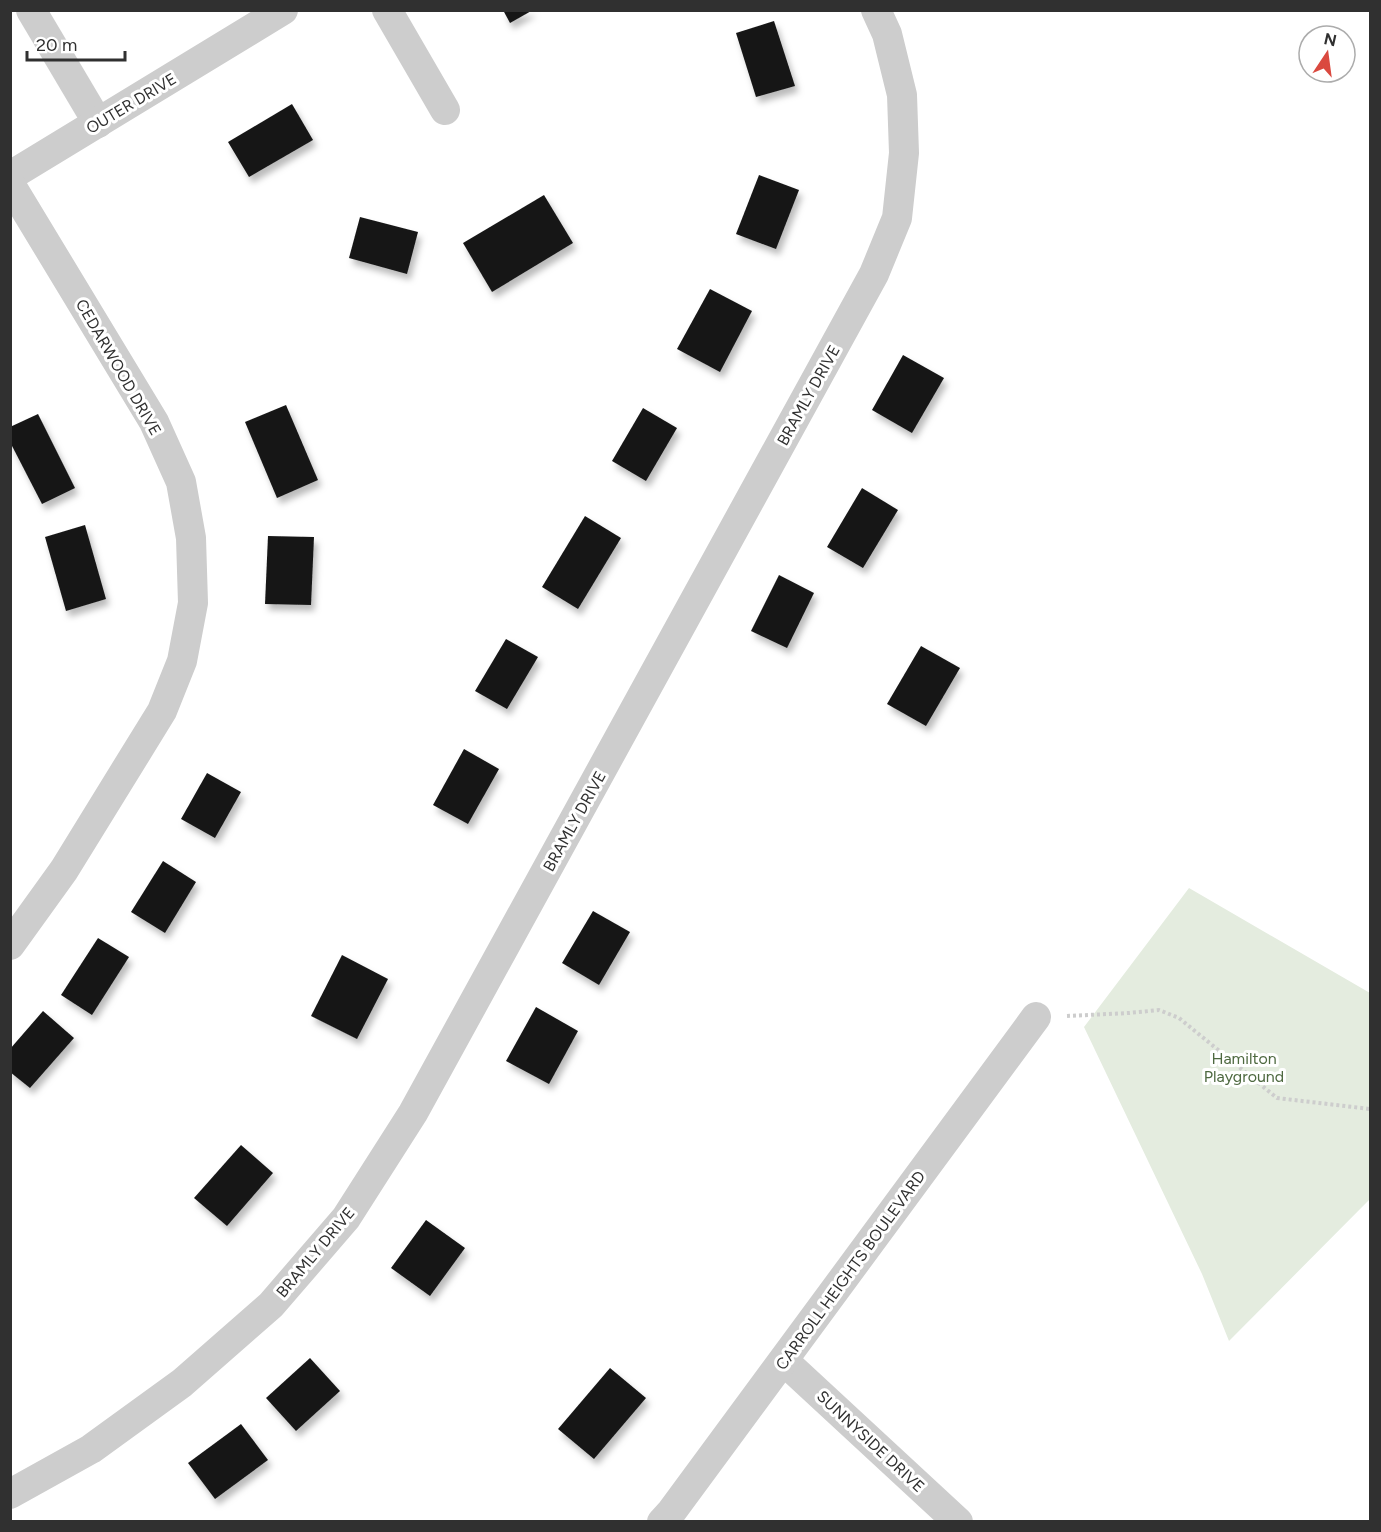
<svg xmlns="http://www.w3.org/2000/svg" width="1381" height="1532" font-family="Figtree,sans-serif">
	<style>
		.green { fill: #e4ecdf }
		.building { fill: #171717; filter: url(#shadow) }
		.lines { fill: none; stroke-linecap: round; stroke-linejoin: round }
		.path { stroke: #cdcdcd; stroke-width: 4; stroke-dasharray: 3 3; stroke-linecap: butt }
		.street { stroke: #cdcdcd; stroke-width: 30 }
		.labels { text-anchor: middle; stroke-width: 6; stroke-linejoin: round; paint-order: stroke }
		.street-label { font-size: 16px; fill: #303030; stroke: #fff }
		.park-label { font-size: 16px; fill: #4e6940; stroke: #fff }
	</style>
	<defs>
		<filter id="shadow"><feDropShadow dx="3.5" dy="6" stdDeviation="3" flood-color="#0004"/></filter>
	</defs>
	<rect width="100%" height="100%" fill="#fff"/>
	<path class="green" d="M1189,888L1370,993V1199L1229,1341L1202,1274L1084,1027Z"/>
	<g class="building">
		<path d="M503,10H533L510,23Z"/>
		<path d="M774,21L795,86L756,97L736,33Z"/>
		<path d="M292,104L313,140L249,177L228,142Z"/>
		<path d="M759,175L799,190L776,249L736,234Z"/>
		<path d="M544,195L573,243L492,292L463,243Z"/>
		<path d="M360,217L418,232L407,274L349,258Z"/>
		<path d="M710,289L752,311L720,372L677,349Z"/>
		<path d="M903,355L944,378L912,433L872,410Z"/>
		<path d="M286,405L318,480L277,498L245,422Z"/>
		<path d="M643,408L677,428L646,481L612,461Z"/>
		<path d="M38,414L75,488L42,504L10,442V427Z"/>
		<path d="M862,488L898,510L863,568L827,547Z"/>
		<path d="M585,516L621,538L578,609L542,587Z"/>
		<path d="M85,525L106,599L66,611L45,537Z"/>
		<path d="M268,536L314,537L311,605L265,604Z"/>
		<path d="M779,575L814,593L787,648L751,631Z"/>
		<path d="M506,639L538,657L507,709L475,691Z"/>
		<path d="M921,646L960,668L926,726L887,704Z"/>
		<path d="M464,749L499,769L468,824L433,805Z"/>
		<path d="M207,773L241,792L215,838L181,819Z"/>
		<path d="M163,861L196,882L165,933L131,912Z"/>
		<path d="M593,911L630,932L599,985L562,963Z"/>
		<path d="M98,938L129,957L92,1015L61,995Z"/>
		<path d="M342,955L388,979L357,1039L311,1016Z"/>
		<path d="M536,1007L578,1031L549,1084L506,1061Z"/>
		<path d="M43,1011L74,1038L30,1088L10,1072V1049Z"/>
		<path d="M241,1145L273,1173L227,1226L194,1198Z"/>
		<path d="M426,1220L465,1248L430,1296L391,1268Z"/>
		<path d="M310,1358L340,1391L296,1431L266,1398Z"/>
		<path d="M610,1368L646,1398L594,1459L558,1429Z"/>
		<path d="M241,1424L268,1460L215,1499L188,1463Z"/>
	</g>
	<g class="lines">
		<path class="path" d="M1067,1016L1129,1013L1159,1010L1179,1018L1277,1098L1370,1109"/>
		<g class="street">
			<path d="M31,10L98,123"/>
			<path d="M387,10L445,110"/>
			<path d="M10,176L283,10"/>
			<path d="M10,184L154,422L181,482L191,538L193,603L182,661L162,711L64,870L10,945"/>
			<path d="M784,1361L958,1522"/>
			<path d="M10,1494L91,1449L182,1383L271,1305L346,1218L413,1113L874,274L897,218L904,153L902,95L887,34L876,10"/>
			<path d="M662,1522L672,1511L1036,1017"/>
		</g>
	</g>
	<g class="labels">
		<g class="street-label">
			<text transform="translate(131 103) rotate(-31)" y="6">OUTER DRIVE</text>
			<text transform="translate(119 367) rotate(60)" y="6">CEDARWOOD DRIVE</text>
			<text transform="translate(808 395) rotate(-61)" y="6">BRAMLY DRIVE</text>
			<text transform="translate(574 821) rotate(-61)" y="6">BRAMLY DRIVE</text>
			<text transform="translate(315 1252) rotate(-50)" y="6">BRAMLY DRIVE</text>
			<text transform="translate(850 1270) rotate(-54)" y="6">CARROLL HEIGHTS BOULEVARD</text>
			<text transform="translate(871 1441) rotate(43)" y="6">SUNNYSIDE DRIVE</text>
		</g>
		<g class="park-label">
			<text x="1244" y="1064">Hamilton<tspan x="1244" dy="18">Playground</tspan></text>
		</g>
	</g>
	<rect width="1381" height="1532" fill="none" stroke="#303030" stroke-width="24"/>
	<g transform="translate(1327 54) rotate(13)"><circle r="28" fill="#ffffff" stroke="#acacac" stroke-width="1.5"/>
	<path d="M0-4.5L10 22L0 15L-10 22Z" fill="#da493f"/>
	<text y="-9" font-size="16" font-weight="bold" text-anchor="middle" fill="#303030">N</text>
	</g>
	<path d="M27 51v9h98v-9" fill="none" stroke="#303030" stroke-width="3"/>
	<text x="36" y="51" font-size="18" fill="#303030" stroke="#ffffff" stroke-width="4.5" paint-order="stroke">20 m</text>
</svg>
